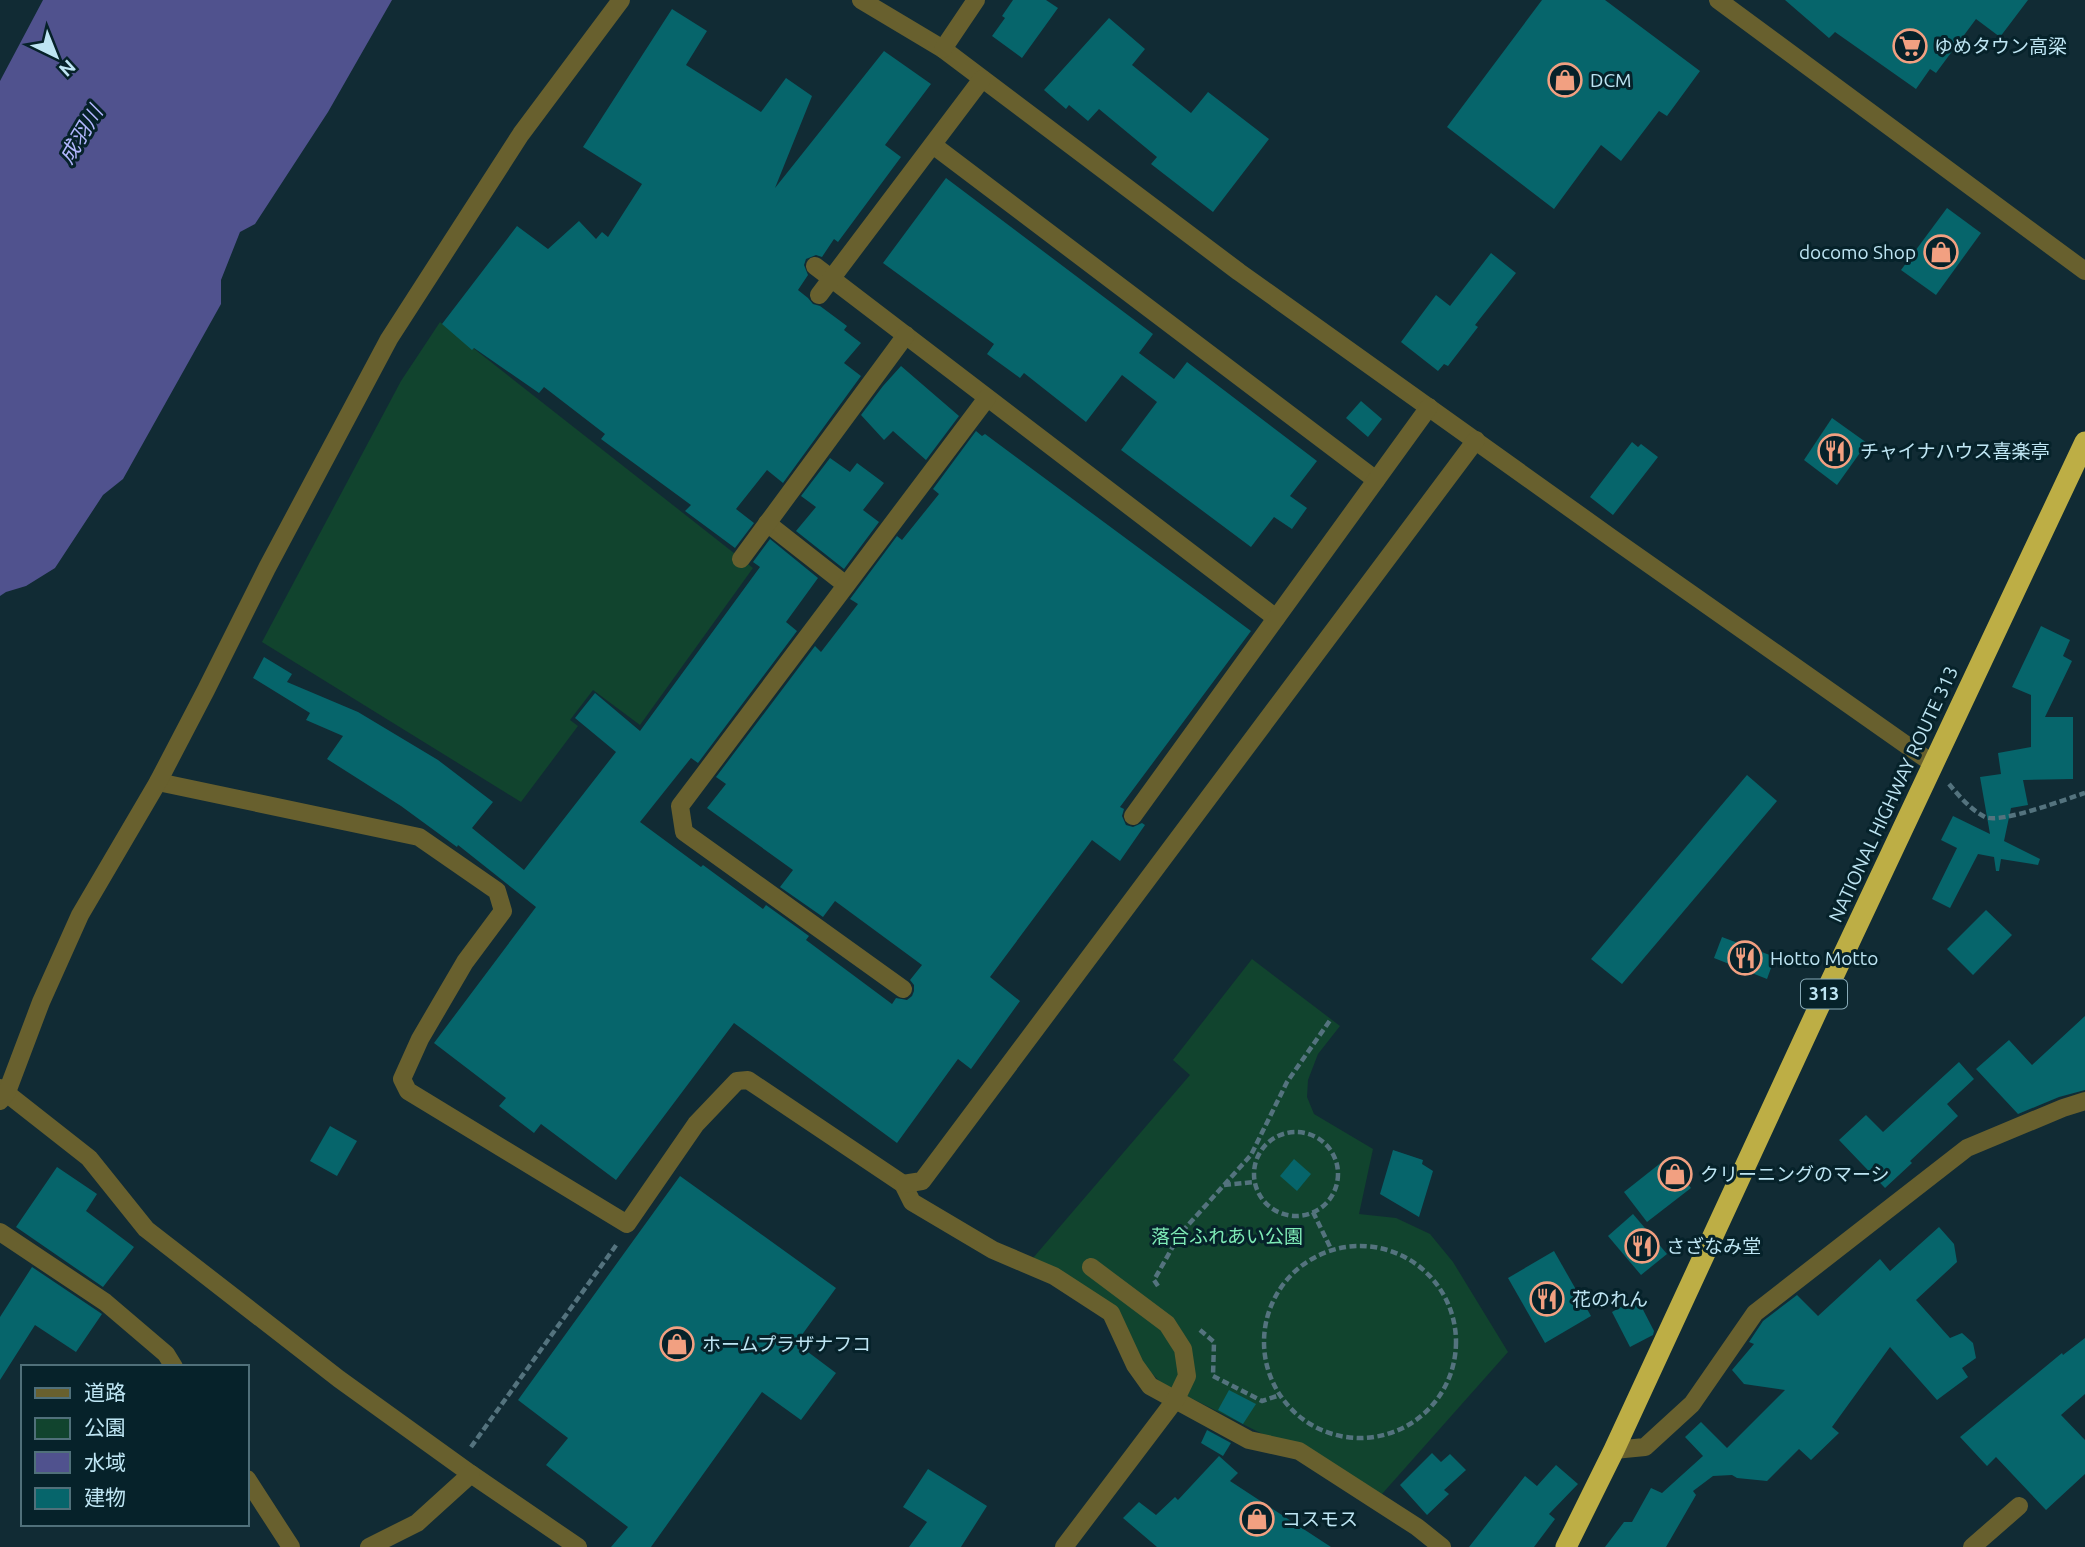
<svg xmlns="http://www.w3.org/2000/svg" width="2085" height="1547" font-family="Ubuntu,'Noto Sans JP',sans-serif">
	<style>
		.green { fill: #11442e }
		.water { fill: #50528e }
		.building { fill: #06656b }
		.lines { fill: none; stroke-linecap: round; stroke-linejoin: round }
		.path { stroke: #54737e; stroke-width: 4.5; stroke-dasharray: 7 3.5; stroke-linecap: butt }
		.minor { stroke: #68602e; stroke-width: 18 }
		.highway { stroke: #bdae45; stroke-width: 21 }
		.labels { text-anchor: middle; stroke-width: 6; stroke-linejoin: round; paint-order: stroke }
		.shield { fill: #06222a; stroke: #87aab7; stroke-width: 2 }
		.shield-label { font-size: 18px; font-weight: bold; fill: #bee5f3 }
		.poi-label { font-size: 19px; fill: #bee5f3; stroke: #06222a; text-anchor: start }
		.street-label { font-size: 19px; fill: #bee5f3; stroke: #06222a }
		.park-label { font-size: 19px; fill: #7eebb6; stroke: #06222a }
		.water-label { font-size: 21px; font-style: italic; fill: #b2b7fe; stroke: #06222a }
	</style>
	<rect width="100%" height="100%" fill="#112b34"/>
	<g class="green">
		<path d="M440,322L753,568L640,725L593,690L570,720L578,726L521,802L262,642L401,381Z"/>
		<path d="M1252,959L1340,1026L1318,1054L1308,1080L1307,1097L1314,1114L1373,1149L1359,1214L1396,1218L1430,1234L1453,1262L1508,1352L1382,1494L1161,1383L1142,1363L1119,1313L1033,1258L1190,1075L1173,1060Z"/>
	</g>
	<path class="water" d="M43,0H392L328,112L255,224L240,232L221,280V304L123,479L103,495L55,568L26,586L6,592L0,596V81Z"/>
	<g class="building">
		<path d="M1013,0H1046L1058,8L1022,58L992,36L1005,18L1002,16Z"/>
		<path d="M1542,0H1605L1700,71L1667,116L1659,111L1621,161L1601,145L1554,209L1447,127Z"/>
		<path d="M1785,0H2028L2000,37L1976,19L1936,73L1930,69L1916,89L1835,32L1829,38Z"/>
		<path d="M672,9L707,31L686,65L761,112L786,78L812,96L775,188L884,51L931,84L885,145L901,157L838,242L834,239L822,257L816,255L806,259L804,265L808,275L798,290L808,298L813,304L820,306L847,326L844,330L861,343L844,363L861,376L783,483L767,470L736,509L754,523L735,548L685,511L691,505L601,439L605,434L544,387L539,393L474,348L472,350L442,324L517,226L548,249L579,221L596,239L602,232L608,237L642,184L583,147Z"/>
		<path d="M1109,18L1145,49L1132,65L1191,113L1208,92L1269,139L1213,212L1151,164L1157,157L1099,109L1088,121L1069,105L1066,109L1044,90Z"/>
		<path d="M946,178L1153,334L1139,353L1174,379L1187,362L1317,461L1290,496L1307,508L1292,529L1274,517L1251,547L1121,450L1157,402L1122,375L1086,422L1024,373L1020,378L987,354L994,344L883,263Z"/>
		<path d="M1947,208L1981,233L1936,295L1901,270Z"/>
		<path d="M1491,253L1516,273L1475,325L1478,327L1448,366L1444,364L1438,371L1401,342L1436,295L1450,306Z"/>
		<path d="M901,366L959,416L926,460L893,431L884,440L861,415L883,386Z"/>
		<path d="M1361,401L1382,419L1368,437L1346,418Z"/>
		<path d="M1832,418L1867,443L1837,485L1804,460Z"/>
		<path d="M976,431L982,436L985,434L1251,631L1120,807L1124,809L1122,816L1126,825L1133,827L1142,823L1145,825L1120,861L1092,840L990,977L1020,1001L971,1069L958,1059L897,1143L734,1023L616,1180L541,1124L534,1133L499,1106L506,1098L434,1043L536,907L458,845L457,847L401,806L327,759L343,736L306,720L310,713L253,678L264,657L292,674L287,682L358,712L438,760L493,802L472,828L524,870L616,752L575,718L595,693L640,731L760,567L753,562L770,539L818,578L786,622L797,631L698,763L691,758L640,822L701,867L703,865L763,909L766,905L809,936L806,940L892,1004L896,998L907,1000L912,996L914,991V985L910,980L922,965L835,901L823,917L780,887L793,870L707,808L726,784L716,777L815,646L821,652L858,604L850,599L897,536L902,540L939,494L933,489Z"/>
		<path d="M1632,442L1638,447L1641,444L1658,457L1613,515L1590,497Z"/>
		<path d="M830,458L850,472L857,463L884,483L863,510L879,522L844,569L796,531L816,507L801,496Z"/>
		<path d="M2041,626L2070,640L2063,656L2072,661L2045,717H2073V779L2023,780L2028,805L2011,808L2004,841L2040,859L2038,865L2001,859L1999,871H1996L1994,857L1978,854L1950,908L1932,899L1957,848L1941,840L1953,816L1990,834L1980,777L2001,774L1998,753L2031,747V695L2012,687Z"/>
		<path d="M1747,775L1777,801L1622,984L1591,959Z"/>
		<path d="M1986,910L2012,935L1973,975L1947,949Z"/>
		<path d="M1722,937L1775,957L1767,979L1714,958Z"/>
		<path d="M2085,1016V1090L2059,1097L2018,1114L1976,1069L2009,1040L2032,1065Z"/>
		<path d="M1959,1062L1974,1079L1947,1104L1958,1116L1910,1161L1912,1163L1885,1188L1839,1140L1866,1115L1883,1132Z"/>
		<path d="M330,1126L357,1141L337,1176L310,1161Z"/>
		<path d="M1393,1150L1423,1160L1422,1164L1433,1171L1419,1217L1380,1194Z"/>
		<path d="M1667,1158L1691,1188L1647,1222L1624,1192Z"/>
		<path d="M1294,1159L1311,1174L1297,1191L1280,1176Z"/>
		<path d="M57,1167L97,1194L86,1211L134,1247L103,1287L16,1227Z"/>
		<path d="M680,1176L836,1288L796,1343L836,1373L801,1420L762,1392L651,1547H611L628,1527L546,1465L568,1438L518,1400Z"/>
		<path d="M1633,1214L1667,1254L1641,1275L1608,1236Z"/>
		<path d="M1939,1227L1954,1244L1957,1262L1916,1300L1950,1338L1962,1333L1973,1343L1976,1358L1962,1368L1968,1377L1937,1400L1890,1347L1832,1427L1839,1433L1811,1460L1799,1449L1767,1481L1737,1478L1732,1475L1713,1476L1693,1491L1696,1495L1666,1547H1605L1624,1522H1632L1651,1488L1662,1493L1703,1456L1685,1437L1701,1422L1727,1448L1785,1390L1744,1384L1732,1370L1754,1344L1749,1342L1763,1321L1797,1295L1818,1316L1880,1259L1890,1271Z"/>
		<path d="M1554,1251L1591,1316L1545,1343L1508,1278Z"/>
		<path d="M32,1267L102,1314L76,1352L35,1325L0,1380V1317Z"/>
		<path d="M1637,1298L1654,1331L1653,1335L1630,1347L1612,1312Z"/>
		<path d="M2085,1338V1394L2061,1415L2085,1440V1474L2046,1510L1996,1457L1987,1466L1960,1437L2062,1353L2063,1355Z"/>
		<path d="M1229,1390L1256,1404L1243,1424L1218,1410Z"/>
		<path d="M1207,1430L1231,1443L1223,1456L1201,1443Z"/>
		<path d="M1432,1453L1441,1462L1450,1454L1466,1470L1444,1490L1449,1494L1427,1515L1400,1485Z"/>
		<path d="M1219,1456L1238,1473L1230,1481L1331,1547H1157L1123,1518L1139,1502L1156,1515L1175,1497L1178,1500Z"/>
		<path d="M1556,1465L1578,1484L1549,1514L1555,1519L1534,1547H1469L1525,1476L1537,1486Z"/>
		<path d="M928,1469L987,1506L961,1547H909L927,1522L903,1507Z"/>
	</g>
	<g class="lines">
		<g class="path">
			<path d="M1949,784C1959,796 1971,810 1985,817C2001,824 2066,799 2085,793"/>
			<circle cx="1296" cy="1174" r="42"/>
			<path d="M1224,1185L1254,1182"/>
			<path d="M1313,1212L1332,1251"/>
			<circle cx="1360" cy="1342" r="96"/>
			<path d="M1158,1286L1154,1280L1180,1234L1251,1155L1287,1082L1331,1019"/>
			<path d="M1200,1330L1214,1342L1213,1376L1262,1401L1280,1395"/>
			<path d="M471,1447L617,1244"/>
		</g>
		<g class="minor">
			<path d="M861,0L943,49L1239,272L1613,539L1932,763"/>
			<path d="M1718,0L2085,271"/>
			<path d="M943,49L976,0"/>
			<path d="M933,145L1376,480"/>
			<path d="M815,266L1276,618"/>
			<path d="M819,295L982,79"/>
			<path d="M767,523L846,585"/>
			<path d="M741,559L906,335"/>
			<path d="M158,782L419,837L497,891L503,911L465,962L420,1039L402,1079L408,1091L627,1224L696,1124L737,1081L748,1080L903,1184L912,1202L993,1250L1054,1276L1111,1313L1135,1365L1150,1386L1249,1440L1299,1451L1417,1527L1442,1547"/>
			<path d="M1133,816L1429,407"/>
			<path d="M903,989L684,832L680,806L987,398"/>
			<path d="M0,1088L89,1158L146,1229L339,1379L471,1474L578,1547"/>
			<path d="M0,1101L7,1092L41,1002L80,915L158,782L206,690L267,568L389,339L521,134L621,0"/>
			<path d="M903,1184L922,1181L1476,440"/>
			<path d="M0,1232L105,1302L166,1354L174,1367"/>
			<path d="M1614,1450L1645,1447L1692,1404L1755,1313L1967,1148L2063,1108L2085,1101"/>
			<path d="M247,1479L291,1547"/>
			<path d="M369,1547L417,1523L471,1474"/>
			<path d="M1064,1547L1176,1399L1187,1376L1183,1349L1167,1324L1091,1267"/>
			<path d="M1972,1547L2019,1506"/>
		</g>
		<path class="highway" d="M1566,1547L1614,1450L1823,998L2085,442"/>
	</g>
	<defs>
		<symbol id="supermarket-ring" viewBox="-11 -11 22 22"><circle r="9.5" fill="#06222a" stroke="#f2a081" stroke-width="1.5"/><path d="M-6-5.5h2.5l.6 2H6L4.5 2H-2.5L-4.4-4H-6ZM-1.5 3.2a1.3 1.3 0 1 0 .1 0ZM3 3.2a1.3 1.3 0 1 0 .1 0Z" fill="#f2a081"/></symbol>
		<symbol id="shop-ring" viewBox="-11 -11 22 22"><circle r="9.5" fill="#06222a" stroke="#f2a081" stroke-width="1.5"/><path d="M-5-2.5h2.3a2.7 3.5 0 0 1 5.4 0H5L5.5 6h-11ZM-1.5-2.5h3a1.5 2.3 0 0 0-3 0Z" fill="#f2a081"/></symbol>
		<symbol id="restaurant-ring" viewBox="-11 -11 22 22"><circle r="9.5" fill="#06222a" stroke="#f2a081" stroke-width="1.5"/><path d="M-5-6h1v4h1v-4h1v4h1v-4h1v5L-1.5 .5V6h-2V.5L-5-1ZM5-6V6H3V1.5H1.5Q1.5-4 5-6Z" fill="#f2a081"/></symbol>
	</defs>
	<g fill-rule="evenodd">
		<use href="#supermarket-ring" x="1891" y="27" width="38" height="38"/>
		<use href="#shop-ring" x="1546" y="61" width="38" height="38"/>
		<use href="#shop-ring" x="1922" y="233" width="38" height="38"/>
		<use href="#restaurant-ring" x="1816" y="432" width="38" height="38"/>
		<use href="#restaurant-ring" x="1726" y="939" width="38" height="38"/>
		<use href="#shop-ring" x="1656" y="1155" width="38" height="38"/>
		<use href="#restaurant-ring" x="1623" y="1227" width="38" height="38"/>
		<use href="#restaurant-ring" x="1528" y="1280" width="38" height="38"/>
		<use href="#shop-ring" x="658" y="1325" width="38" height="38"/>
		<use href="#shop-ring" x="1238" y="1500" width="38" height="38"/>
	</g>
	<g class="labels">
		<rect class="shield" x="1801" y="979.5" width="46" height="29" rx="5"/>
		<g class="shield-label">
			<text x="1824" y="1000">313</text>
		</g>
		<g class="poi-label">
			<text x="1934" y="53">ゆめタウン高梁</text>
			<text x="1590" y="87">DCM</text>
			<text x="1916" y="259" text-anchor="end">docomo Shop</text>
			<text x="1860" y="458">チャイナハウス喜楽亭</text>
			<text x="1770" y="965">Hotto Motto</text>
			<text x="1700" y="1181">クリーニングのマーシ</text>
			<text x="1666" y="1253">さざなみ堂</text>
			<text x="1572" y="1306">花のれん</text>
			<text x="702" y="1351">ホームプラザナフコ</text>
			<text x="1282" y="1526">コスモス</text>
		</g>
		<g class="street-label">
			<text transform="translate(1893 794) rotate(-65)" y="7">NATIONAL HIGHWAY ROUTE 313</text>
		</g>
		<g class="park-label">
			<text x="1227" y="1243">落合ふれあい公園</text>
		</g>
		<g class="water-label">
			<text transform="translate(81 135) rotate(-59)" y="7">成羽川</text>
		</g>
	</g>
	<rect x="21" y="1365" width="228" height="161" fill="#06222a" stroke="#50707a" stroke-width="2"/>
	<rect x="35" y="1388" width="35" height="10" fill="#68602e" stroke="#50707a" stroke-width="2"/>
	<text x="84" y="1400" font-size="21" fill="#bee5f3">道路</text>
	<rect x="35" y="1418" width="35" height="21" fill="#11442e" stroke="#50707a" stroke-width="2"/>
	<text x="84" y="1435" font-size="21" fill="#bee5f3">公園</text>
	<rect x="35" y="1452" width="35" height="21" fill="#50528e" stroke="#50707a" stroke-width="2"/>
	<text x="84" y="1470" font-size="21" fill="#bee5f3">水域</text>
	<rect x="35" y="1488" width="35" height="21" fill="#06656b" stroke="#50707a" stroke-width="2"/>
	<text x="84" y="1505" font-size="21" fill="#bee5f3">建物</text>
	<g transform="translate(56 56) rotate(137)" stroke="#06222a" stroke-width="5" paint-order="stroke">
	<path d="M0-5L12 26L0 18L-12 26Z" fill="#bee5f3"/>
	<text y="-10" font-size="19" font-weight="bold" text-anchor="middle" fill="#bee5f3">N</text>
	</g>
</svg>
